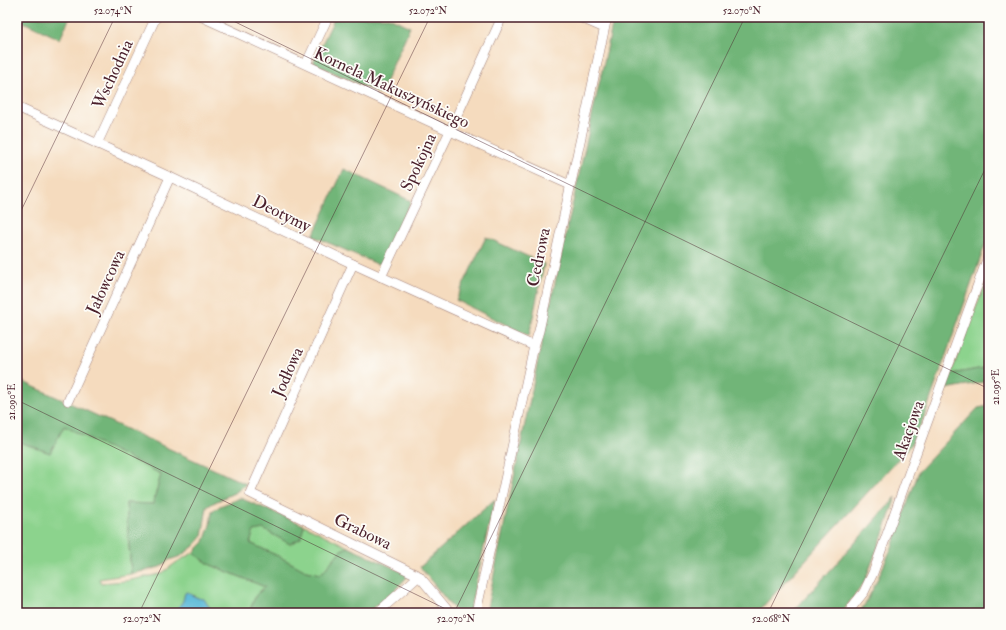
<svg xmlns="http://www.w3.org/2000/svg" width="1006" height="630" font-family="'IM FELL Double Pica',serif">
	<style>
		.green { fill: #8cd38d; stroke: #6b795c }
		.forest { fill: #71b578; stroke: #5e6a52 }
		.water { fill: #58b8d7; stroke: #516c81 }
		.lines { fill: none; stroke-linecap: round; stroke-linejoin: round }
		.minor-casing { stroke: #a07d74; stroke-width: 10 }
		.minor { stroke: #fff; stroke-width: 9 }
		.ticks { fill: none; stroke: #4a1f2b; stroke-width: 1; stroke-opacity: 0.45 }
		.labels { text-anchor: middle; stroke-width: 3.5; stroke-linejoin: round; paint-order: stroke }
		.street-label { font-size: 17px; fill: #4a1f2b; stroke: #fdfcf7 }
		.neatline { fill: none; stroke: #4a1f2b; stroke-width: 1.5 }
		.ticks-label { font-size: 10px; text-anchor: middle; fill: #4a1f2b }
	</style>
	<rect width="100%" height="100%" fill="#fdfcf7"/>
	<filter id="ink" filterUnits="userSpaceOnUse"><feTurbulence type="fractalNoise" baseFrequency=".025" numOctaves="2"/><feDisplacementMap in="SourceGraphic" scale="8" xChannelSelector="R" yChannelSelector="G"/><feConvolveMatrix kernelMatrix="1 2 1 2 8 2 1 2 1" color-interpolation-filters="sRGB"/></filter>
	<filter id="wash" filterUnits="userSpaceOnUse"><feTurbulence type="fractalNoise" baseFrequency=".012" numOctaves="4" result="noise"/><feDisplacementMap in="SourceGraphic" scale="16" xChannelSelector="R" yChannelSelector="G"/><feGaussianBlur stdDeviation="0.9" result="paint"/><feColorMatrix in="noise" values="0 0 0 0 0 0 0 0 0 0 0 0 0 0 0 0 0 1.4 0 .05"/><feComposite in="paint" operator="in"/></filter>
	<g filter="url(#wash)">
		<rect width="100%" height="100%" fill="#f5dbbe"/>
		<g class="green">
			<path d="M989,274V367L951,374L972,318Z"/>
			<path d="M64,426L161,474L153,504L126,503L131,574L99,579L101,583L126,581L161,574L177,562L193,553L211,565L265,587L256,595L250,610L242,613H216L209,607L204,599H200L187,592L185,593L183,601L174,613H17V441L50,453Z"/>
			<path d="M304,525L348,547L341,550L321,574L306,571L280,557L250,543L254,531L263,529L290,544L301,538Z"/>
		</g>
		<g class="forest">
			<path d="M17,17H70L60,39L17,19Z"/>
			<path d="M335,17H389L410,27L380,94L313,63Z"/>
			<path d="M614,17H989V234L924,417L911,445L757,613H486L541,346Z"/>
			<path d="M344,169L411,201L382,263L377,264L313,236Z"/>
			<path d="M486,237L544,264L529,336L456,300Z"/>
			<path d="M989,367V381L946,389L951,374Z"/>
			<path d="M17,379L246,484L236,492L213,503L207,507L202,537L194,546L181,556L169,560L160,567L131,574L126,503L153,504L161,474L64,426L50,453L17,441Z"/>
			<path d="M989,406V611L963,613H859L865,604L875,585L892,547L919,471L978,408Z"/>
			<path d="M896,497L883,534L864,583L843,611L840,613H792Z"/>
			<path d="M240,498L304,525L301,538L290,544L263,529L254,531L250,543L280,557L306,571L321,574L341,550L348,547L409,575L390,595L366,613H273V607L250,610L256,595L265,587L211,565L193,553L204,542L210,525L212,512L220,506Z"/>
			<path d="M495,499L469,613H457L420,567Z"/>
		</g>
		<g class="water">
			<path d="M187,592C193,596 198,599 204,599L209,607L216,613H174L183,601L185,593Z"/>
			<path d="M273,607V613H242L250,610Z"/>
		</g>
	</g>
	<g filter="url(#ink)">
		<g class="lines">
			<defs>
				<g id="minor">
					<path d="M202,17L450,131L570,185"/>
					<path d="M579,17L604,28"/>
					<path d="M306,64L328,17"/>
					<path d="M17,107L170,177L353,264L534,346"/>
					<path d="M97,144L156,17"/>
					<path d="M353,264L250,493L419,576L450,613"/>
					<path d="M381,277L450,131L502,17"/>
					<path d="M68,401L170,177"/>
					<path d="M377,613L419,576"/>
					<path d="M476,613L534,346L539,331L607,17"/>
					<path d="M849,613L852,607L864,592L873,573L919,445L989,254"/>
				</g>
			</defs>
			<use href="#minor" class="minor-casing"/>
			<use href="#minor" class="minor"/>
		</g>
	</g>
	<path class="ticks" d="M225,17L989,389M17,219L115,17M17,400L454,613M139,613L430,17M454,613L745,17M768,613L989,161"/>
	<g class="labels">
		<g class="street-label">
			<text transform="translate(112 74) rotate(-65)" y="6">Wschodnia</text>
			<text transform="translate(392 87) rotate(25)" y="6">Kornela Makuszyńskiego</text>
			<text transform="translate(418 162) rotate(-65)" y="6">Spokojna</text>
			<text transform="translate(282 213) rotate(26)" y="6">Deotymy</text>
			<text transform="translate(538 257) rotate(-78)" y="6">Cedrowa</text>
			<text transform="translate(105 282) rotate(-65)" y="6">Jałowcowa</text>
			<text transform="translate(287 372) rotate(-66)" y="6">Jodłowa</text>
			<text transform="translate(908 430) rotate(-70)" y="6">Akacjowa</text>
			<text transform="translate(363 531) rotate(26)" y="6">Grabowa</text>
		</g>
	</g>
	<rect width="1006" height="630" fill="none" stroke="#fdfcf7" stroke-width="44"/>
	<rect x="22" y="22" width="962" height="586" class="neatline"/>
	<g class="ticks-label">
		<text x="113" y="14">52.074°N</text>
		<text x="428" y="14">52.072°N</text>
		<text x="742" y="14">52.070°N</text>
		<text transform="translate(995 387) rotate(-90)" y="4">21.095°E</text>
		<text transform="translate(11 402) rotate(-90)" y="4">21.090°E</text>
		<text x="142" y="622">52.072°N</text>
		<text x="456" y="622">52.070°N</text>
		<text x="771" y="622">52.068°N</text>
	</g>
</svg>
